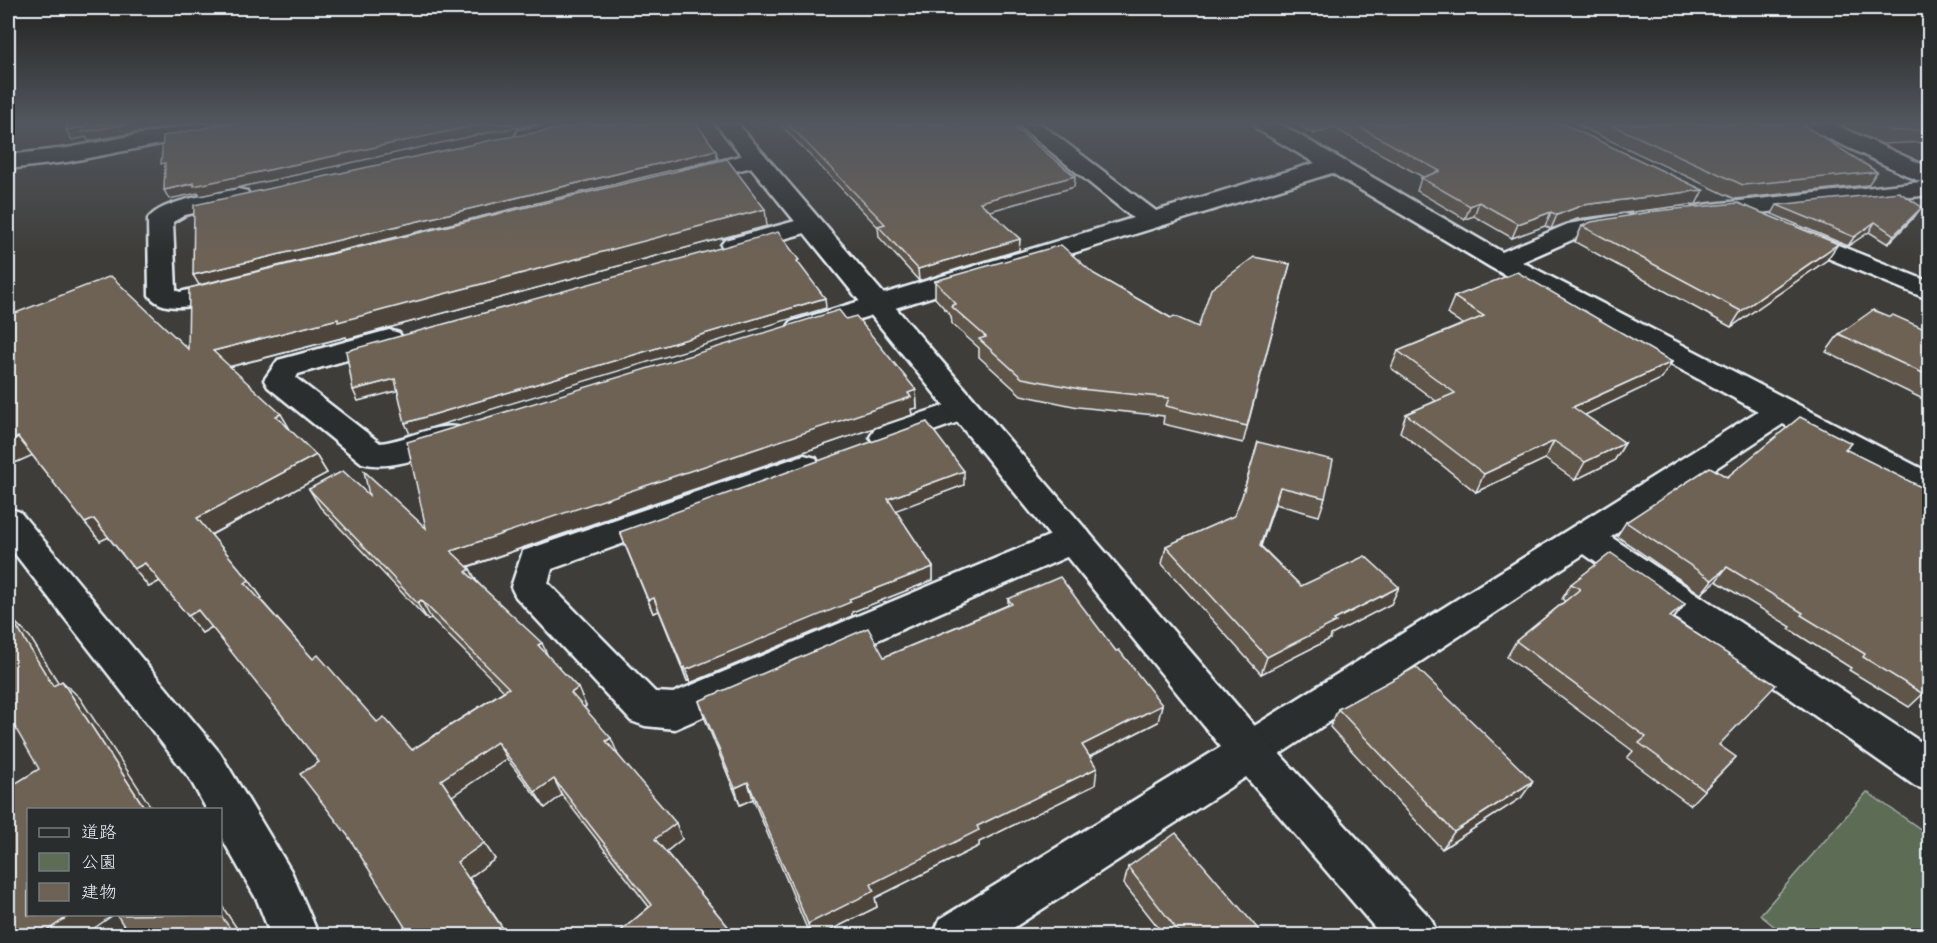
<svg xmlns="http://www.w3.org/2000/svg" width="1937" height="943" font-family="Pangolin,'Klee One',sans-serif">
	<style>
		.green { fill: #5c6c55; stroke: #a2aea6; stroke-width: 1.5 }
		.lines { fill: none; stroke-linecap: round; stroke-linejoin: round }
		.street-casing { stroke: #e8f1f8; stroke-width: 5 }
		.secondary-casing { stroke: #e8f1f8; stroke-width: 5 }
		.street { fill: #2a2d2e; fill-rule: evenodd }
		.secondary { fill: #2a2d2e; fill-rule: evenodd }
		.wall { fill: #5f5448; stroke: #e8f1f8; stroke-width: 1.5 }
		.shaded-wall { fill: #4d453b; stroke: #e8f1f8; stroke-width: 1.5 }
		.building { fill: #6e6254; stroke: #e8f1f8; stroke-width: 1.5 }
	</style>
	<rect width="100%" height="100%" fill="#3e3d39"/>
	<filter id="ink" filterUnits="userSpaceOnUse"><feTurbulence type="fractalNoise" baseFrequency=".0167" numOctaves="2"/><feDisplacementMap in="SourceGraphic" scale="12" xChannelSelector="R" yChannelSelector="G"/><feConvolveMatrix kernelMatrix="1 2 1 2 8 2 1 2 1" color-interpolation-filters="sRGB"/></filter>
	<g filter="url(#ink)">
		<path class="green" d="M1867,792L1929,835V935H1785L1760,915Z"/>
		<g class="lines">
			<defs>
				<g id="street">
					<path d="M196,124H239L236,129L228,131L67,162L8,169V155L67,148Z"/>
					<path d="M554,124H598L595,129L527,142L519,140L516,135L519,130Z"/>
					<path d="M1017,124H1041L1156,211L1315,163L1257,129L1254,124H1280L1502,252L1568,224L1624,214L1633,216L1636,221L1633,226L1583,235L1522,262L1930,473V500L1918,496L1783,424L1611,537L1930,748V791L1915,786L1584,554L1265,764L1250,770L1235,764L1229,751L1235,738L1758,411L1492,268L1332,173L811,334L801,337L791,334L787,328L791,322L1133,218Z"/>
					<path d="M1806,124H1834L1930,168V195L1702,219L1693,217L1690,212L1693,207L1702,205L1921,182L1809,129Z"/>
					<path d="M756,152L764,154L767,159L764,164L688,183L680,181L676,176L680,171Z"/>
					<path d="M238,189L247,191L250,196L247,201L185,215L173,222L176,290L180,292L233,279L243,281L247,287L243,293C219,299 166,320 149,295L148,219C161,200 215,194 238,189Z"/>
					<path d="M810,217L819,219L822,224L819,229L734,253L725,250L721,245L725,240Z"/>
					<path d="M1793,227L1930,282V300L1784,240L1780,235L1784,230Z"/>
					<path d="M389,330L399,333L403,339L399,345L298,374L296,378L380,443C406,441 437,421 462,428L467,436L462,444C431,453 394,472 362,463L268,387L264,380L278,360Z"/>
					<path d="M964,399L975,402L979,409L975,416L886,448L875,445L870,437L875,429Z"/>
					<path d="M804,455L816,458L820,466L816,474L552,569L548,583L655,692L673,693L1063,530L1075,526L1087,530L1093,539L1087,548L675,729L645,726L631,721L516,597L511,587L523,551Z"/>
					<path d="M8,508L20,512L220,753L291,871L319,936H271L257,900L220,835V810H207L190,779L8,545Z"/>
				</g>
				<path id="secondary" d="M716,124H738L1265,738L1431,919L1438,936H1382L1246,777L1001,936H933L940,919L1221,747Z"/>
			</defs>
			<use href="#street" class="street-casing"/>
			<use href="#secondary" class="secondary-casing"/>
			<use href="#street" class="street"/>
			<use href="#secondary" class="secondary"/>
		</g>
		<g class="wall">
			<path d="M780,124H1010L1075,176L1074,187L989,211L1020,239L1019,250L919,281L879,237L878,227Z"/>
			<path d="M1296,124H1563L1703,190L1696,204L1577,219L1551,229L1545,226L1512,238L1474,216L1465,219L1417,191L1421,178L1423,177L1334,128L1314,134Z"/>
			<path d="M1575,124H1806L1805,126L1877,172L1868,185L1735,199Z"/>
			<path d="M1838,124H1929V142L1882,144Z"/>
			<path d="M1777,205L1915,216L1888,244L1869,232L1848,246L1772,214Z"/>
			<path d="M767,226L347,339L346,337L230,367L291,431L316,455L327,473L211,535L249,580L262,598L260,599L313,659L377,722L412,750L504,691L431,618L428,620L320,507L309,489L369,495L426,528L846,319L916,390L917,408L911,409L912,415L468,567L470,569L478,583L547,655L586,706L584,707L618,755L682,839L666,852L736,936H625L622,930L649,907L562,795L545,808L507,759L452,796L495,859L469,878L508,936H393L405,927L319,762L212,627L202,633L160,581L149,587L108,537L100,541L32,455L8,466V315L188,349Z"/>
			<path d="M1582,226L1827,260L1731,327L1575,242Z"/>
			<path d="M1290,264L1243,443L1163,424L1164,416L1078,407L1021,395L979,357V348L952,324L951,316L935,298V281L1094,274L1171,318L1198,327Z"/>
			<path d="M1454,297L1672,362L1661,379L1585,415L1625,443L1614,461L1575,480L1545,459L1476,492L1400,432L1406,414L1436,401L1391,368L1398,351L1463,324L1447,314Z"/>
			<path d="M1890,317L1929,331V402L1826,352L1839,334Z"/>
			<path d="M1258,442L1325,498L1319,516L1275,504L1261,546L1301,586L1399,587L1391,604L1331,635L1330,639L1261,674L1162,564L1166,546L1234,516L1242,497Z"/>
			<path d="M1851,443L1846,449L1923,694L1909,707L1849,670L1851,668L1789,629L1791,627L1716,581L1701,594L1617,536L1626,522L1727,477Z"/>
			<path d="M964,485L895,510L933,567V580L852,612V616L690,683L689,681H687L659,611L653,613L625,545L620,532Z"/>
			<path d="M1571,584L1685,604L1674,619L1719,745L1736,757L1690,805L1627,758L1633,751L1507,657L1516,641L1565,601L1562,599Z"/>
			<path d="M1008,599L1158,722L1090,757L1095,785L979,842V846L875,898L877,907L819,936H810L753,799L740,805L705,719L699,701L884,657L1008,605Z"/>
			<path d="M1338,709L1533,781L1521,798L1442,849L1330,727Z"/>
			<path d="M1128,867L1264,936H1165L1124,884Z"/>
		</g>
		<g class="shaded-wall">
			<path d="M129,124H186L88,141L86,137L72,140L66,130L83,127Z"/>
			<path d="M483,124H541L495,131L200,196L198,193L169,199L164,190Z"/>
			<path d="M1316,124H1336L1334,128L1314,134Z"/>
			<path d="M716,150L718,159L199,285L193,275Z"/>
			<path d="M1075,176L1074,187L980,214V202Z"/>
			<path d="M1703,190L1696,204L1577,219L1551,229L1557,215L1583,205Z"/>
			<path d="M1479,202L1474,216L1465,219L1470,206Z"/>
			<path d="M1922,207L1915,216L1888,244L1894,235Z"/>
			<path d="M765,209L767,226L347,339L346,337L224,368L213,351Z"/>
			<path d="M1551,212L1545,226L1512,238L1518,224Z"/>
			<path d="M1875,222L1869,232L1848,246L1854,237Z"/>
			<path d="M1020,239L1019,250L919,281L918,269Z"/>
			<path d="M1838,244L1827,260L1731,327L1741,311Z"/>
			<path d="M825,298L826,308L410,434L405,423Z"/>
			<path d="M1672,362L1661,379L1564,425L1573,407Z"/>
			<path d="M395,379L400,390L358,401L353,390Z"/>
			<path d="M916,390L917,408L911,409L912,415L460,569L451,551Z"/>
			<path d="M281,414L291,431L276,416Z"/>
			<path d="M18,437L33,455L8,466V442Z"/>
			<path d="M1554,441L1545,459L1476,492L1484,474Z"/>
			<path d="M1625,443L1614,461L1575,480L1585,462Z"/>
			<path d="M316,455L327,473L210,535L197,518Z"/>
			<path d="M964,471V485L889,513L888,499Z"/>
			<path d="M1280,487L1275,504L1255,563L1260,546Z"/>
			<path d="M94,519L109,537L100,541L85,523Z"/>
			<path d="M145,563L160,581L149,587L134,569Z"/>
			<path d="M933,567V580L852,612V616L690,683L686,670L849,599Z"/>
			<path d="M1727,567L1716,581L1701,594L1712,580Z"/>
			<path d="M470,569L479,587L466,572Z"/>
			<path d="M249,580L262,598L258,600L245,583Z"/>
			<path d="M1399,587L1391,604L1331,635L1330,639L1261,674L1267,657L1334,620Z"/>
			<path d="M654,598L659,611L653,613L648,600Z"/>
			<path d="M421,600L431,618L428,620L417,603Z"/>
			<path d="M1685,604L1673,619L1670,617Z"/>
			<path d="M8,610L15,622L30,637L71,703L53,686L8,621Z"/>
			<path d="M198,610L212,627L202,633L188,616Z"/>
			<path d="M542,643L550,661L538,645Z"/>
			<path d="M685,667L689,681H687L683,668Z"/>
			<path d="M62,681L80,698L153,810H146Z"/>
			<path d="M578,688L586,706L579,710L571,693Z"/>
			<path d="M1162,705L1158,722L1079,762L1082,745Z"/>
			<path d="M611,738L618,755L613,758L606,741Z"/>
			<path d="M497,742L507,759L452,796L441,780Z"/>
			<path d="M1097,768L1095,785L979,842V846L875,898L877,907L819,936H811L808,924L871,884L977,826Z"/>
			<path d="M554,779L562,795L545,808L535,792Z"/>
			<path d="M1533,781L1521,798L1442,849L1454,832Z"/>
			<path d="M748,782L753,799L740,805L735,788Z"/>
			<path d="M676,823L682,839L662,855L655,839Z"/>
			<path d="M484,843L495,859L469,878L508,936L457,862Z"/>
			<path d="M220,903L242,936H226L220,914Z"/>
			<path d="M70,915H113L83,936H39Z"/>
		</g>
		<g class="building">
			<path d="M67,124H129L82,132L83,127L66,130Z"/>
			<path d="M224,124H483L194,186V183L164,190L165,163L161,164L163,136Z"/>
			<path d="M585,124H697L716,150L193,275L194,205L492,140Z"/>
			<path d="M788,124H1010L1075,176L980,202L1020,239L918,269L878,226L885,224Z"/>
			<path d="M1354,124H1563L1703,190L1583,205L1557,215L1551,212L1518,224L1479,202L1470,206L1421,178L1440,171Z"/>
			<path d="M1609,124H1802L1877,172L1743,185Z"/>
			<path d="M1875,124H1929V130L1891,131Z"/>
			<path d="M727,159L765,209L338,322V319L213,351L281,414L276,416L316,455L197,518L249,580L245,583L313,659L318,655L377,722L384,717L412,750L509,688L421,600L417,603L309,489L343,471L369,495L364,471L426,528L407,442L839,310L846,319L856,316L916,390L908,393L911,397L451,551L470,569L466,572L542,643L538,645L578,688L571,693L611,738L606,741L676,823L655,839L736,936H627L622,930L652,905L554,779L535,792L497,742L441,780L484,843L457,862L508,936H393L405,927L348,836L300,774L319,762L198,610L188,616L145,563L134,569L94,519L85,523L18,437L8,442V315V316L111,276L188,349L189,288Z"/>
			<path d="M1899,192L1922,207L1894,235L1875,222L1854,237L1777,205Z"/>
			<path d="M1738,203L1838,244L1741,311L1582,226L1591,222L1656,211Z"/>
			<path d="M778,232L799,260L797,261L825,298L405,423L395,379L353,390L346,351Z"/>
			<path d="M1061,245L1094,274L1171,318L1174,316L1198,327L1211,289L1254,257L1290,264L1247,426L1166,406L1169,398L1080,389L1022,378L979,339L986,337L951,306L956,304L935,281Z"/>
			<path d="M1517,272L1672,362L1573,407L1625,443L1585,462L1554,441L1484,474L1406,414L1455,393L1398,351L1484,316L1454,297Z"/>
			<path d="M1873,310L1890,317L1893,315L1929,331V376L1839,334Z"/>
			<path d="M1800,417L1851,443L1845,449L1929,491V687L1923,694L1863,657L1865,654L1801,615L1803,613L1727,567L1712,580L1626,522L1710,467L1727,477Z"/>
			<path d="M927,422L964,471L888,499L933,567L849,599L851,602L686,670L685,667L683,668L654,598L648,600L620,532Z"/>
			<path d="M1258,442L1333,460L1325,498L1280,487L1260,546L1301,586L1365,556L1399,587L1334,620L1336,622L1267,657L1166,546L1234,516L1242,497Z"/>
			<path d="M1611,553L1685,604L1670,617L1776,685L1719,745L1736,757L1704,790L1639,743L1646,737L1516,641L1580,589L1571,584Z"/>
			<path d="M1060,577L1116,651L1119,650L1162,705L1082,745L1097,768L977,826L979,830L871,884L874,891L808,924L748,782L735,788L699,701L868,628L884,657L1012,604L1008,599Z"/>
			<path d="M12,619L53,686L62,681L146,810H28V915H70L39,936H8V788L39,769L8,715V621Z"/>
			<path d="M1416,667L1533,781L1454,832L1338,709Z"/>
			<path d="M1176,833L1264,936H1182L1128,867Z"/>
			<path d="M220,914L232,931L226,936H130L117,915Z"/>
			<path d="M1678,930L1685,936H1674Z"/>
		</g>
	</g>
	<linearGradient id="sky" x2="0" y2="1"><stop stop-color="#22221f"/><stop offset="0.48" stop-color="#52575f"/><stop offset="1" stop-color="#52575f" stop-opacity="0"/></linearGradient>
	<rect width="1937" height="256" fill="url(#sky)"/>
	<rect width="1937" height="943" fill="none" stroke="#2a2d2e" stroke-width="30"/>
	<rect x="15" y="15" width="1907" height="913" fill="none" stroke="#e8f1f8" stroke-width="2" filter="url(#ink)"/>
	<rect x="27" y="808" width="195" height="108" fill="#2a2d2e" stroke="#767b7f" stroke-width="1.5"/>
	<rect x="39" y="828" width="30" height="9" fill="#2a2d2e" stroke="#767b7f" stroke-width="1.5"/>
	<text x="81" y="838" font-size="18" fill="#e8f1f8">道路</text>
	<rect x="39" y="853" width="30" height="18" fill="#5c6c55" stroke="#767b7f" stroke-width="1.5"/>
	<text x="81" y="868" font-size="18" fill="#e8f1f8">公園</text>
	<rect x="39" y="883" width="30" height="18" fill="#6e6254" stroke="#767b7f" stroke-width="1.5"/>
	<text x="81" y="898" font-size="18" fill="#e8f1f8">建物</text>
</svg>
